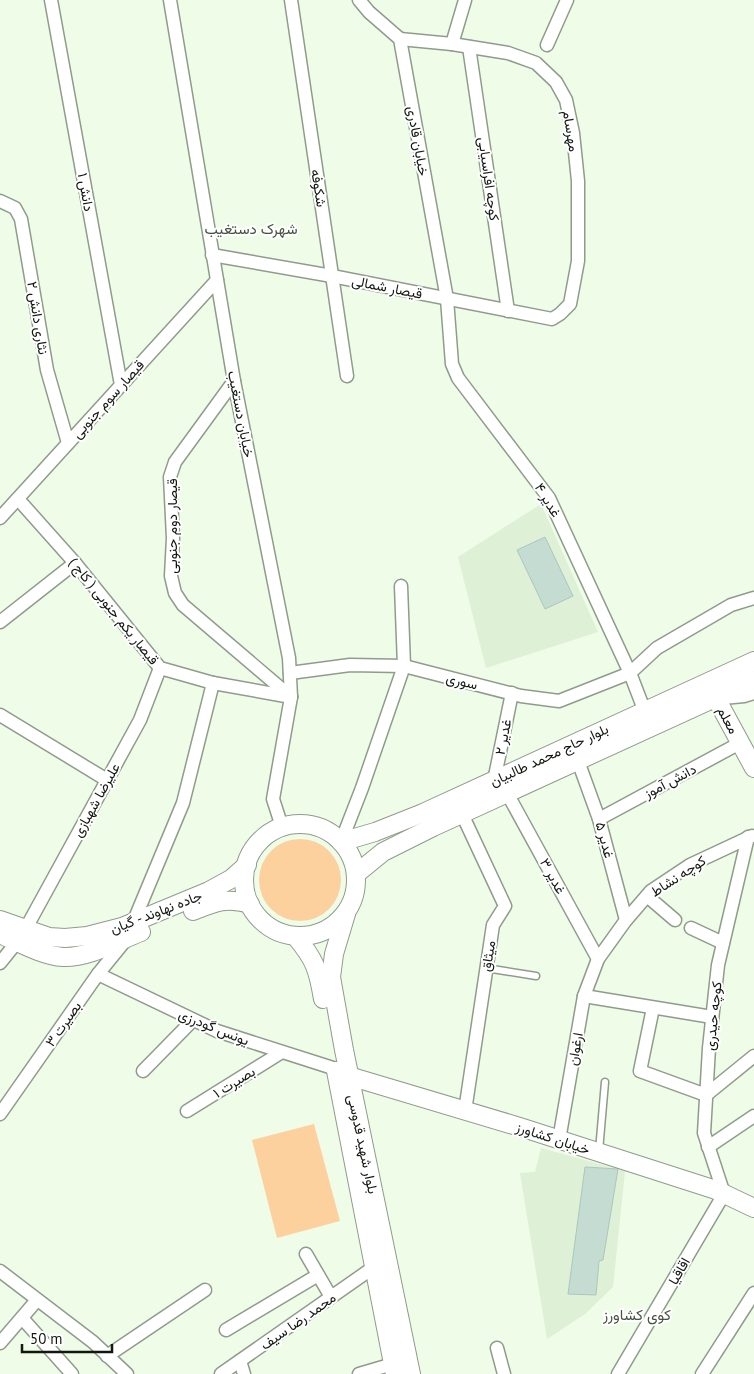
<svg xmlns="http://www.w3.org/2000/svg" width="754" height="1374" font-family="'PT Sans',Vazirmatn,sans-serif">
	<style>
		.built { fill: #def0d6 }
		.green { fill: #fcd19d }
		.building { fill: #c4dcd2; stroke: #adc6bc }
		.lines { fill: none; stroke-linecap: round; stroke-linejoin: round }
		.lane-casing { stroke: #8f9c8a; stroke-width: 9 }
		.street-casing { stroke: #8f9c8a; stroke-width: 15 }
		.secondary-casing { stroke: #8f9c8a; stroke-width: 20 }
		.lane { stroke: #fff; stroke-width: 6 }
		.street { stroke: #fff; stroke-width: 12 }
		.secondary { stroke: #fff; stroke-width: 18 }
		.labels { text-anchor: middle; stroke-width: 4; stroke-linejoin: round; paint-order: stroke }
		.street-label { font-size: 14px; fill: #121710; stroke: #fff }
		.neighbourhood-label { font-size: 15px; fill: #455141; stroke: #fff }
	</style>
	<rect width="100%" height="100%" fill="#eefce8"/>
	<g class="built">
		<path d="M541,504L598,632L486,668L458,557Z"/>
		<path d="M541,1148L625,1171L613,1287L585,1314L547,1339L520,1173L535,1172Z"/>
	</g>
	<g class="green">
		<circle cx="300" cy="880" r="41"/>
		<path d="M314,1124L340,1221L277,1238L252,1140Z"/>
	</g>
	<g class="building">
		<path d="M545,537L573,596L545,609L517,550Z"/>
		<path d="M585,1167L618,1169L603,1260L599,1261L596,1295L568,1294Z"/>
	</g>
	<g class="lines">
		<defs>
			<g id="lane">
				<path d="M486,968L536,976"/>
				<path d="M599,1151L605,1082"/>
			</g>
			<g id="street">
				<path d="M51,0L121,385"/>
				<path d="M170,0L234,381L289,658L291,697L273,799L282,827"/>
				<path d="M291,0L347,376"/>
				<path d="M359,0L369,12L400,39L447,299L452,364L458,378L549,498L630,673L645,712"/>
				<path d="M452,44L465,0"/>
				<path d="M547,45L567,0"/>
				<path d="M469,47L508,311"/>
				<path d="M0,201L15,208L21,219L47,370L68,443"/>
				<path d="M212,255L332,276L552,319L560,314L570,304L578,261V181L573,133L566,100L556,82L536,63L508,53L452,44L400,39"/>
				<path d="M234,381L175,462L170,477L173,538L171,576L175,593L183,605L291,697"/>
				<path d="M18,499L75,563L160,668L213,683L291,697"/>
				<path d="M0,518L217,280"/>
				<path d="M0,622L75,563"/>
				<path d="M290,673L350,665L404,666L521,696L559,701L630,673L657,648L731,605L754,598"/>
				<path d="M723,698L744,696L754,693"/>
				<path d="M0,715L107,780"/>
				<path d="M578,761L599,819L626,920"/>
				<path d="M494,781L512,693"/>
				<path d="M507,793L598,959"/>
				<path d="M462,814L505,906L493,925L465,1111"/>
				<path d="M599,819L740,743"/>
				<path d="M341,842L362,788L404,666L401,586"/>
				<path d="M647,896L675,920"/>
				<path d="M691,928L723,943"/>
				<path d="M25,930L140,720L160,668"/>
				<path d="M0,963L17,942"/>
				<path d="M98,974L217,1031L336,1069"/>
				<path d="M584,996L712,1017"/>
				<path d="M653,1008L640,1071L706,1095L754,1056"/>
				<path d="M143,1071L193,1020"/>
				<path d="M187,1111L282,1052"/>
				<path d="M0,1114L98,974L129,936L133,923L183,803L213,683"/>
				<path d="M559,1140L584,996L598,959L626,920L651,891L690,865L752,836"/>
				<path d="M708,1147L754,1116"/>
				<path d="M306,1254L331,1297"/>
				<path d="M0,1271L93,1342L127,1374"/>
				<path d="M22,1318L72,1374"/>
				<path d="M226,1330L318,1275"/>
				<path d="M0,1343L37,1300"/>
				<path d="M497,1348L504,1374"/>
				<path d="M107,1356L205,1290"/>
				<path d="M240,1361L244,1374"/>
				<path d="M221,1374L374,1267"/>
				<path d="M359,1374L393,1364"/>
				<path d="M618,1374L724,1194L704,1133L709,1048L718,965L748,837"/>
				<path d="M702,1374L754,1293"/>
			</g>
			<g id="secondary">
				<path d="M716,698L754,768"/>
				<circle cx="300" cy="880" r="56"/>
				<path d="M341,842L375,832L423,813L754,661"/>
				<path d="M356,874L383,852L433,827L754,680"/>
				<path d="M193,911C215,902 226,897 250,904"/>
				<path d="M346,914L334,954L331,977L344,1050L411,1374"/>
				<path d="M0,920L49,937L65,938L87,936L122,927L209,891L231,879L247,865"/>
				<path d="M0,934C18,942 43,956 63,957C89,958 117,941 141,932"/>
				<path d="M296,937C315,960 318,969 323,999"/>
				<path d="M336,1071L395,1374"/>
				<path d="M349,1076L520,1127L716,1190L754,1208"/>
			</g>
		</defs>
		<use href="#lane" class="lane-casing"/>
		<use href="#street" class="street-casing"/>
		<use href="#secondary" class="secondary-casing"/>
		<use href="#lane" class="lane"/>
		<use href="#street" class="street"/>
		<use href="#secondary" class="secondary"/>
	</g>
	<g class="labels">
		<g class="street-label">
			<text transform="translate(571 131) rotate(81)" y="5">مهرسام</text>
			<text transform="translate(418 141) rotate(80)" y="5">خیابان قادری</text>
			<text transform="translate(489 179) rotate(82)" y="5">کوچه افراسیابی</text>
			<text transform="translate(319 188) rotate(81)" y="5">شکوفه</text>
			<text transform="translate(86 192) rotate(80)" y="5">دانش ۱</text>
			<text transform="translate(387 287) rotate(11)" y="5">قیصار شمالی</text>
			<text transform="translate(38 318) rotate(81)" y="5">نثاری دانش ۲</text>
			<text transform="translate(108 399) rotate(-48)" y="5">قیصار سوم جنوبی</text>
			<text transform="translate(241 414) rotate(79)" y="5">خیابان دستغیب</text>
			<text transform="translate(548 500) rotate(59)" y="5">غدیر ۴</text>
			<text transform="translate(172 526) rotate(-90)" y="5">قیصار دوم جنوبی</text>
			<text transform="translate(114 611) rotate(51)" y="5">قیصار یکم جنوبی ( کاج )</text>
			<text transform="translate(462 681) rotate(14)" y="5">سوری</text>
			<text transform="translate(728 720) rotate(61)" y="5">معلم</text>
			<text transform="translate(503 737) rotate(-78)" y="5">غدیر ۲</text>
			<text transform="translate(549 755) rotate(-25)" y="5">بلوار حاج محمد طالبیان</text>
			<text transform="translate(670 781) rotate(-28)" y="5">دانش آموز</text>
			<text transform="translate(96 800) rotate(-61)" y="5">علیرضا شهبازی</text>
			<text transform="translate(605 840) rotate(75)" y="5">غدیر ۵</text>
			<text transform="translate(553 876) rotate(61)" y="5">غدیر ۳</text>
			<text transform="translate(678 876) rotate(-33)" y="5">کوچه نشاط</text>
			<text transform="translate(156 912) rotate(-21)" y="5">جاده نهاوند - گیان</text>
			<text transform="translate(488 956) rotate(-81)" y="5">میثاق</text>
			<text transform="translate(713 1016) rotate(-84)" y="5">کوچه حیدری</text>
			<text transform="translate(63 1024) rotate(-55)" y="5">بصیرت ۳</text>
			<text transform="translate(214 1027) rotate(22)" y="5">یونس گودرزی</text>
			<text transform="translate(575 1049) rotate(-80)" y="5">ارغوان</text>
			<text transform="translate(234 1082) rotate(-32)" y="5">بصیرت ۱</text>
			<text transform="translate(553 1138) rotate(18)" y="5">خیابان کشاورز</text>
			<text transform="translate(363 1144) rotate(78)" y="5">بلوار شهید قدوسی</text>
			<text transform="translate(679 1271) rotate(-60)" y="5">اقاقیا</text>
			<text transform="translate(298 1321) rotate(-35)" y="5">محمد رضا سیف</text>
		</g>
		<g class="neighbourhood-label">
			<text x="251" y="234">شهرک دستغیب</text>
			<text x="637" y="1320">کوی کشاورز</text>
		</g>
	</g>
	<path d="M22 1344v8h90v-8" fill="none" stroke="#121710" stroke-width="2.5"/>
	<text x="30" y="1344" font-size="15" fill="#121710" stroke="#ffffff" stroke-width="4" paint-order="stroke">50 m</text>
</svg>
